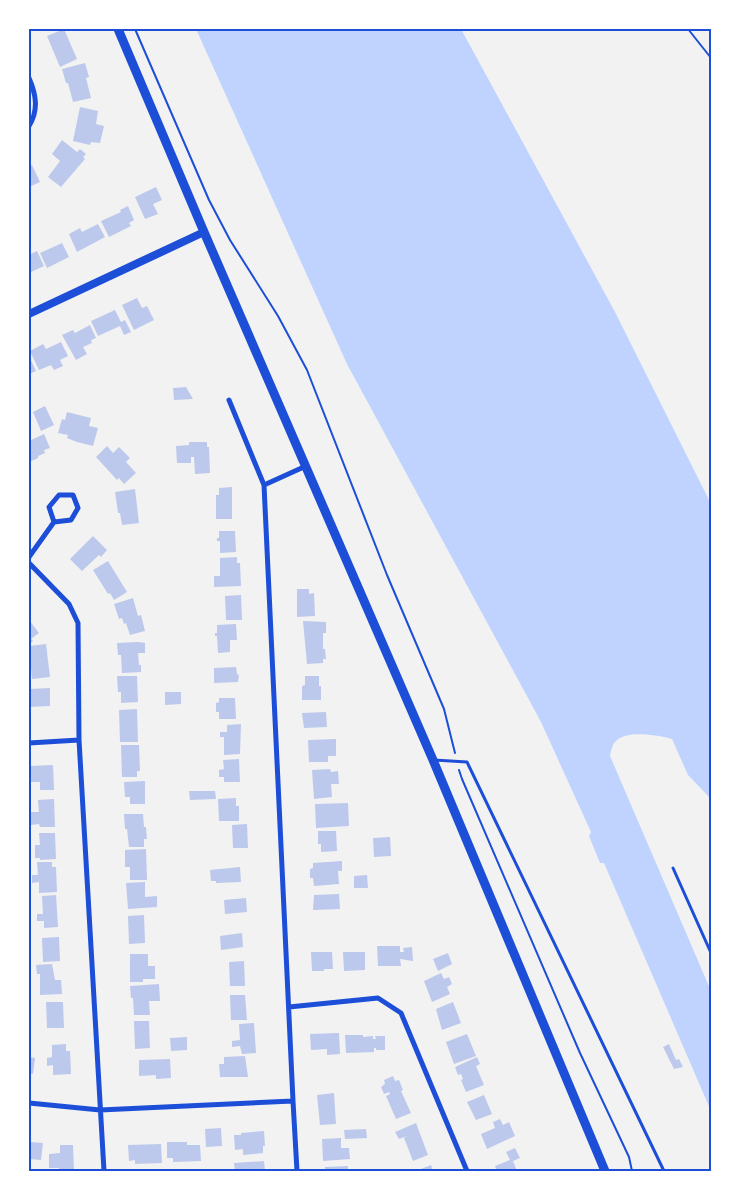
<svg xmlns="http://www.w3.org/2000/svg" width="740" height="1200" viewBox="0 0 740 1200" font-family="'PT Sans',sans-serif">
<style>
.water{fill:#bfd3fe}
.building{fill:#bdc9ec}
.lines{fill:none;stroke-linecap:round;stroke-linejoin:round}
.path{stroke:#1d4ed8;stroke-width:2}
.service{stroke:#1d4ed8;stroke-width:3}
.minor{stroke:#1d4ed8;stroke-width:5}
.tertiary{stroke:#1d4ed8;stroke-width:8}
.secondary{stroke:#1d4ed8;stroke-width:9}
.neatline{fill:none;stroke:#1d4ed8;stroke-width:2}
</style>
<rect width="100%" height="100%" fill="#f2f2f2"/>
<path class="water" d="M196 29H461L615 312 708 498 711 506V799L688 775 672 739C658 735 626 730 616 741 612 745 611 751 610 756L711 991V1111L604 863H600L589 836 591 832 541 722 347 364Z"/>
<path class="building" d="M64 29 77 59 60 67 47 36Z
M85 63 89 77 86 78 91 98 73 102 68 83H66L62 69Z
M80 107 98 111 96 124 104 126 100 143 91 142 90 145 73 141Z
M62 140 77 152 80 149 86 154 83 157 85 159 61 187 48 177 60 161 52 154Z
M32 165 40 182 29 187V167Z
M156 187 162 200 153 204 158 214 145 219 135 197Z
M128 206 134 220 129 223 131 226 109 237 101 221 121 212 120 210Z
M98 224 105 237 77 252 69 234 80 228 82 232Z
M62 243 69 257 47 268 40 253Z
M37 251 44 266 29 273V255Z
M137 298 142 308 147 306 154 320 134 330 122 305Z
M115 310 121 322 125 320 131 332 124 335 120 326 98 336 91 321Z
M90 325 96 338 91 340 92 343 83 347 87 354 76 360 62 335 73 330 75 333Z
M61 342 68 356 60 360 63 366 54 370 51 365 39 370 30 351 43 344 46 349Z
M29 356 36 371 29 374Z
M186 387 193 399 174 400 173 388Z
M45 406 54 425 41 431 33 412Z
M67 412 91 418 89 426 98 428 93 446 77 442 67 438 68 435 58 433 62 419 65 420Z
M44 434 50 448 44 450 45 453 38 456V458L29 462V441Z
M189 442H207V447H209L210 473 195 474 194 457H191V463H177L176 446 189 445Z
M107 446 113 453 119 447 130 458 126 462 136 473 124 484 119 478 117 480 96 457Z
M232 487V519H216V495H219V488Z
M135 489 139 523 122 525 120 513H118L115 492Z
M219 531H235L236 552 220 553V541H217V538H219Z
M93 536 107 550 101 557 99 555 82 571 70 559Z
M237 557V563H240L241 586 214 587V576H220V558Z
M108 561 127 592 114 600 110 593 108 594 93 570Z
M297 589H309V594L314 593 315 616 297 617Z
M241 595 242 620H226L225 596Z
M133 598 138 616 141 615 145 631 130 635 126 623 124 624 122 618 119 619 114 604Z
M29 620 39 633 31 639 33 641 29 645Z
M303 621 326 622V633H323V649H325L326 659H323V663L307 664Z
M236 624 237 640H230V652L218 653 217 636H215V633H217V625Z
M138 642 145 643V653H138L139 665H141V672L122 673 121 655H118L117 643Z
M46 644 50 677 32 679 29 646Z
M236 667 237 674 239 675 238 682 214 683V668Z
M117 676H137L138 702 121 703V692H118Z
M305 676H319V686H321V700H302V686L305 685Z
M50 688V706L29 707V689Z
M165 692H181V704L165 705Z
M219 698H235L236 719H219V712H216V703L219 702Z
M137 709 138 742H120L119 710Z
M326 712 327 727 304 728 302 713Z
M241 724 240 754 224 755V737H220V732H227V725Z
M336 739V756H328V762H309L308 740Z
M121 745H139L140 771H137V777H122Z
M239 759 240 782H224V777H219V770L224 769 223 760Z
M53 765 54 790H40V782H29V766Z
M330 769 331 772 338 771 339 784H331L332 797 314 799 312 770Z
M145 781V804H130V797H125L124 782Z
M189 791H215L216 799 190 800Z
M236 798V806H239V821H219L218 799Z
M54 799 55 827H40L39 824 31 825V812H39L38 800Z
M348 803 349 826 316 828 315 804Z
M124 814H143L144 827H146L147 839H144V847H129L127 829H125Z
M247 824 248 848H233L232 825Z
M318 831H336L337 851 321 852V844H318Z
M39 833H55L56 859 40 860V858H35V845H40Z
M390 837 391 856 374 857 373 838Z
M146 849 147 880H130V867H125V850Z
M342 861V871H338L339 884 314 886 313 878H310V869L313 868V863Z
M37 862H52V867H56L57 892 39 893V882L32 883V875H38Z
M240 867 241 882 216 883V881H211L210 870Z
M367 875 368 888H354V876Z
M145 882V897L157 896V907L128 909 126 883Z
M339 894 340 909 313 910 314 895Z
M56 895 58 927 44 928V921H37V914H43L42 896Z
M246 898 247 912 225 914 224 900Z
M144 915 145 943 129 944 128 916Z
M242 933 243 947 221 950 220 936Z
M59 937 60 961 43 962 42 938Z
M377 946H400V952H404L403 948 412 947 413 961 400 959 401 966H378Z
M311 952H332L333 969H324V971H312Z
M343 952H365V970L344 971Z
M448 953 452 964 438 971 433 959Z
M130 954H148V966H155V979H143V982H130Z
M244 961 245 986H230L229 962Z
M52 964 55 980H61L62 994 40 995V974H37L36 965Z
M441 973 444 979 449 977 452 984 447 987 450 994 432 1002 424 981Z
M159 984 160 1001H149L150 1015H134L133 998H131L130 986Z
M230 995H245L247 1020H231Z
M46 1002H63L64 1028H47Z
M453 1002 461 1023 442 1030 436 1009Z
M134 1021H149L150 1048 135 1049Z
M254 1023 256 1053 242 1054 240 1046 232 1047V1041L240 1040 239 1024Z
M339 1033 340 1054 327 1055V1049L311 1050 310 1034Z
M467 1034 476 1056 454 1064 446 1042Z
M345 1035H363V1037L373 1036V1039H376L375 1036H385V1050H376V1048H374V1052L346 1053Z
M187 1037V1050L171 1051 170 1038Z
M66 1044V1051H70L71 1074 53 1075V1065L47 1066V1058L52 1057V1045Z
M669 1044 676 1060 679 1059 683 1067 674 1069 663 1047Z
M245 1056 248 1077H220L219 1064H224V1057Z
M29 1057 35 1058 33 1074 29 1073Z
M477 1057 480 1064 476 1066 484 1085 466 1092 461 1080 463 1079 461 1074 458 1075 455 1067Z
M170 1059 171 1078 156 1079V1075L139 1076V1060Z
M393 1076 395 1081 399 1080 403 1090 401 1091 411 1113 396 1119 386 1096 390 1094 389 1092 384 1094 381 1087 385 1084 384 1080Z
M334 1093 336 1124 320 1125 317 1095Z
M484 1095 492 1114 476 1120 467 1102Z
M500 1119 503 1125 509 1122 515 1136 487 1149 481 1134 495 1128 493 1122Z
M416 1123 428 1155 413 1161 404 1138 407 1136 399 1139 395 1132Z
M221 1128 222 1146 206 1147 205 1129Z
M366 1129 367 1138 345 1139 344 1130Z
M264 1131 265 1146H263V1153L243 1155V1149L235 1150 234 1135H241V1133Z
M341 1138V1148H349L350 1159 323 1161 322 1139Z
M29 1142 43 1143 41 1160 29 1159Z
M167 1142H187V1145H200L201 1161 173 1162V1158H167Z
M161 1144 162 1163 135 1164V1160L129 1161 128 1145Z
M60 1145H73L74 1171H59V1168H49V1154L60 1153Z
M515 1148 520 1158 513 1161 517 1171H497L495 1166 510 1160 506 1152Z
M264 1161 265 1171H235L234 1163Z
M431 1165 433 1171H416Z
M348 1166V1171H325V1167Z"/>
<g class="lines">
<path class="path" d="M135 29 209 200 230 240 278 316 307 370 387 575 444 709 455 753
M688 29 711 58
M459 770 462 779 580 1053 629 1157 632 1171"/>
<path class="service" d="M434 760 467 762 664 1171
M673 868 711 953"/>
<path class="minor" d="M29 78C36 94 39 110 29 126
M229 400 264 485 293 1101 297 1171
M264 485 306 466
M29 557 54 522 71 520 78 508 73 495H59L49 507 54 522
M29 563 69 604 78 623 79 740 104 1171
M29 743 79 740
M289 1007 378 998 401 1013 467 1171
M29 1103 100 1110 293 1101"/>
<path class="tertiary" d="M29 314 204 232"/>
<path class="secondary" d="M118 29 204 232 433 760 605 1171"/>
</g>
<rect width="740" height="1200" fill="none" stroke="#ffffff" stroke-width="60"/>
<rect x="30" y="30" width="680" height="1140" class="neatline"/>
</svg>
